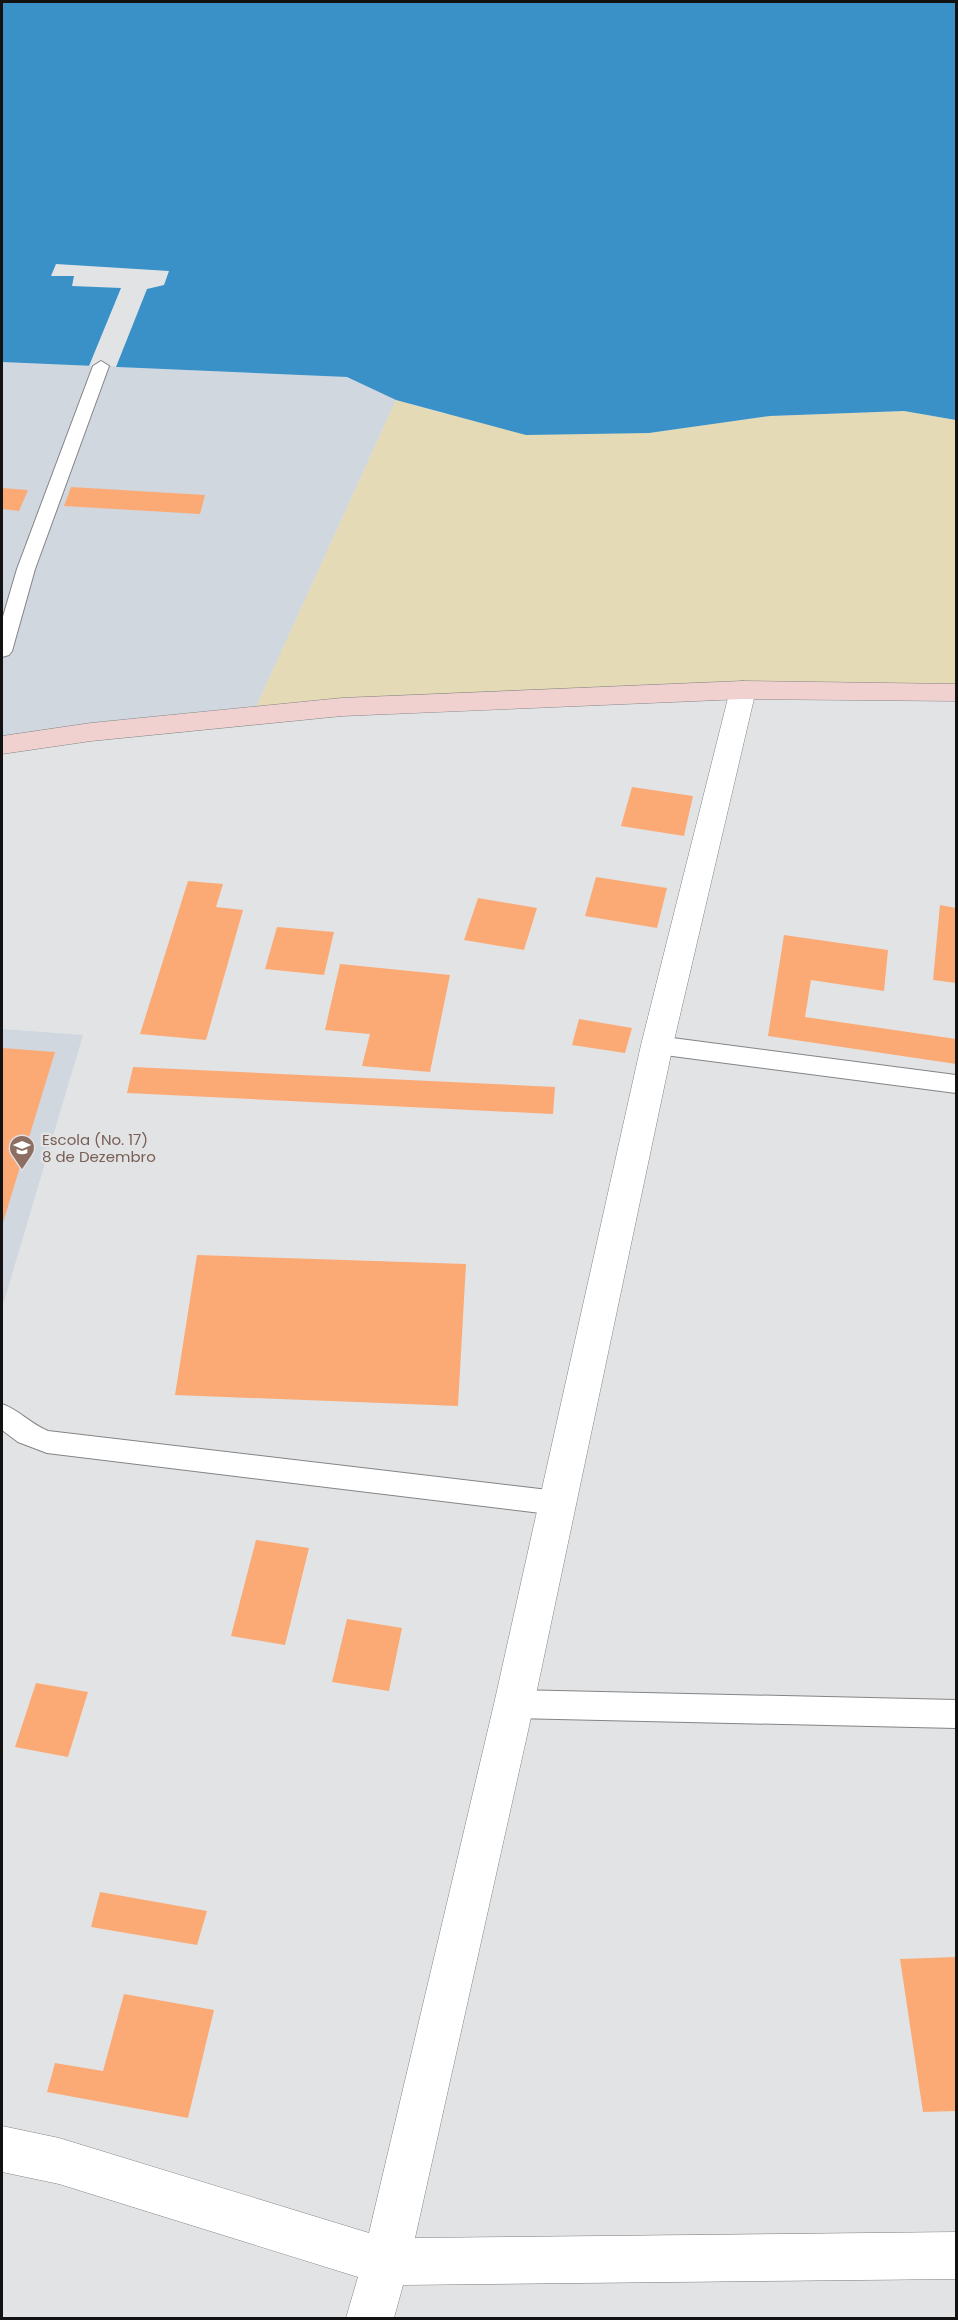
<svg xmlns="http://www.w3.org/2000/svg" width="958" height="2320" viewBox="0 0 958 2320" font-family="Poppins,sans-serif">
<style>
.built{fill:#d0d7df}
.sand{fill:#e4dab5}
.water{fill:#3991c8}
.pier{fill:#e2e3e5}
.building{fill:#fbaa76}
.lines{fill:none;stroke-linecap:round;stroke-linejoin:round}
.lane-casing{stroke:#838486;stroke-width:2}
.street-casing{stroke:#838486;stroke-width:1}
.secondary-casing{stroke:#838486;stroke-width:1}
.lane{fill:#fff;fill-rule:evenodd}
.street{fill:#fff;fill-rule:evenodd}
.secondary{fill:#f0d1d0;fill-rule:evenodd}
.labels{text-anchor:middle;dominant-baseline:central;stroke-width:5;stroke-linejoin:round;paint-order:stroke}
.education-label{font-size:15px;fill:#785e54;stroke:#e2e3e5;text-anchor:start}
</style>
<rect width="100%" height="100%" fill="#e2e3e5"/>
<path class="built" d="M2 362 347 377 396 400 252 716 91 732 2 745Z
M2 1029 83 1035 2 1308Z"/>
<path class="sand" d="M396 400 445 414 649 433 770 416 904 411 956 420V693L908 692 252 716Z"/>
<path class="water" d="M2 2H956V420L904 411 770 416 649 433 526 435 396 400 347 377 2 362Z"/>
<path class="pier" d="M56 264 169 271 164 285 147 289 116 367 89 366 121 288 72 286 74 276H51Z"/>
<path class="building" d="M71 487 205 495 200 514 64 506Z
M2 488 28 490 19 511 2 509Z
M632 787 693 796 684 836 621 826Z
M596 877 667 888 657 928 585 916Z
M188 881 223 884 216 907 243 910 206 1040 140 1034Z
M478 898 537 908 524 950 464 940Z
M940 905 956 908V983L933 980Z
M277 927 334 932 324 975 265 969Z
M784 935 888 950 884 991 811 980 805 1017 956 1039V1064L768 1036Z
M340 964 450 975 430 1072 362 1066 370 1034 325 1030Z
M579 1019 632 1028 625 1053 572 1045Z
M2 1048 55 1052 2 1226Z
M133 1067 555 1087 553 1114 127 1093Z
M197 1255 466 1264 458 1406 175 1395Z
M256 1540 309 1548 285 1645 231 1636Z
M347 1619 402 1628 389 1691 332 1682Z
M36 1683 88 1692 68 1757 15 1747Z
M100 1892 207 1911 197 1945 91 1927Z
M956 1957V2111L923 2112 900 1959Z
M124 1994 214 2010 188 2118 47 2092 55 2063 103 2071Z"/>
<g class="lines">
<defs>
<path id="lane" d="M101 361 109 366 35 569 12 651 9 655 2 657V620L17 569 93 366Z
M657 1036 956 1075V1093L657 1054 649 1051 646 1045 649 1039Z
M2 1404C19 1410 31 1424 48 1431L557 1491 567 1495 571 1503 567 1511 557 1515 47 1453 18 1442 2 1430Z
M514 1690 956 1700V1728L514 1718 504 1714 499 1704 504 1694Z"/>
<path id="street" d="M743 681 753 684 756 690 673 1045 534 1704 415 2238 956 2232V2279L403 2285 394 2318H346L358 2277 59 2184 2 2172V2126L59 2138 369 2233 494 1704 641 1045 730 690 733 684Z"/>
<path id="secondary" d="M743 681 956 684V701L743 699 342 716 91 741 2 754V736L91 723 342 698Z"/>
</defs>
<use href="#lane" class="lane-casing"/>
<use href="#street" class="street-casing"/>
<use href="#secondary" class="secondary-casing"/>
<use href="#lane" class="lane"/>
<use href="#street" class="street"/>
<use href="#secondary" class="secondary"/>
</g>
<defs>
<symbol id="school-pin" viewBox="-11 -11 22 30"><path d="M0 17L-7.5 6A9.5 9.5 0 1 1 7.5 6Z" fill="#8d6e63" stroke="#e2e3e5"/><path d="M0-5L7-2L0 1L-7-2ZM-4 1L0 2.5L4 1V4Q0 6-4 4Z" fill="#fff"/></symbol>
</defs>
<g fill-rule="evenodd">
<use href="#school-pin" x="7" y="1133" width="30" height="40"/>
</g>
<g class="labels">
<g class="education-label">
<text x="42" y="1139">Escola (No. 17)<tspan x="42" dy="17">8 de Dezembro</tspan></text>
</g>
</g>
<rect width="958" height="2320" fill="none" stroke="#121213" stroke-width="6"/>
</svg>
